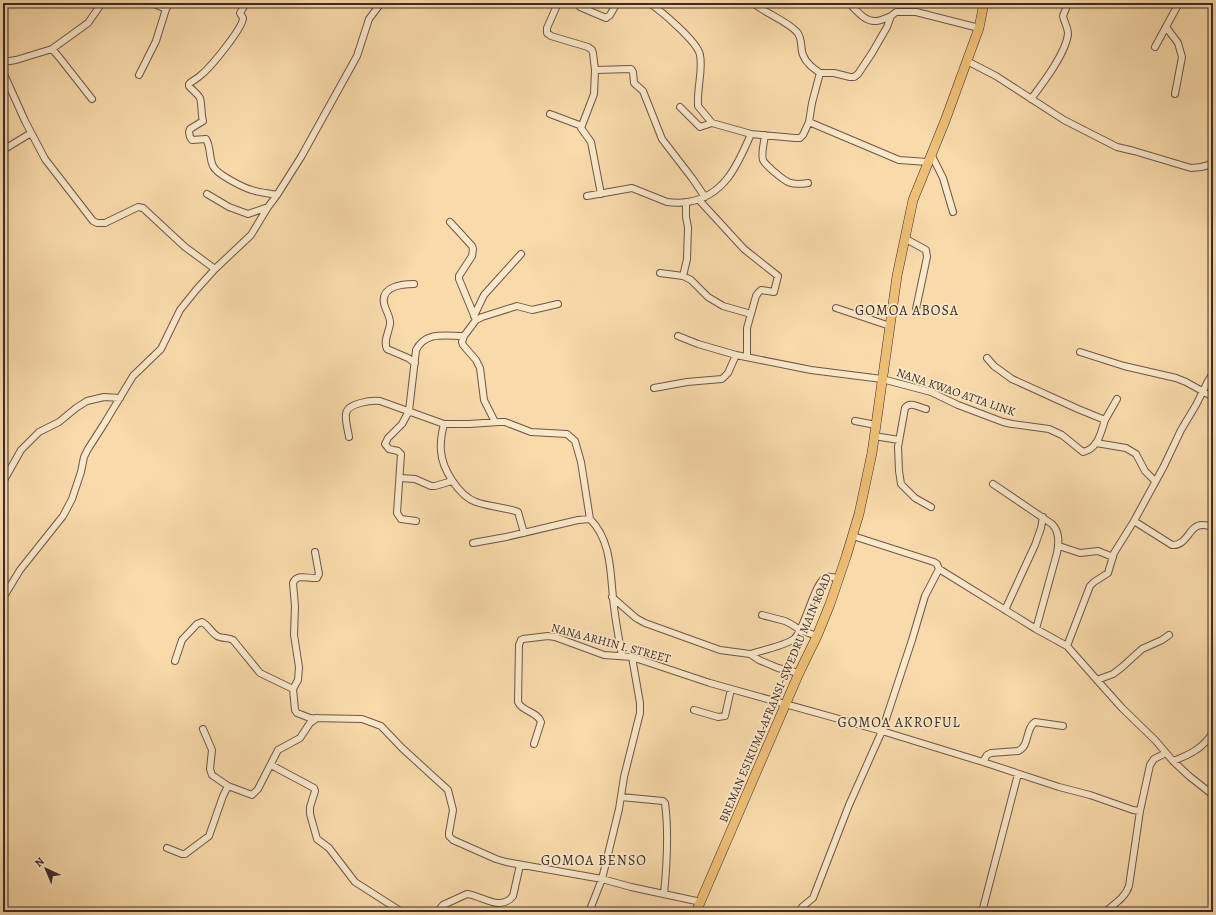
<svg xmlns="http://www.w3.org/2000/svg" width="1216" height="915" viewBox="0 0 1216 915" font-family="Alegreya,serif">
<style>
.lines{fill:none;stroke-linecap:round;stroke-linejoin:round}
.minor-casing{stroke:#6c5645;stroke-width:8}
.primary-casing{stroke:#3d2a23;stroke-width:10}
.minor{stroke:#fbe8c8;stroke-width:6}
.primary{stroke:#ecbe76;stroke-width:9}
.labels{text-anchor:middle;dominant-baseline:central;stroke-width:3.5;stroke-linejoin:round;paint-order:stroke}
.street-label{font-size:12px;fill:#3d2a23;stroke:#fbe8c8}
.quarter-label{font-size:14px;letter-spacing:1px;fill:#3d2a23;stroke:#fbe8c8}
</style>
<rect width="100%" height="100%" fill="#f9dbab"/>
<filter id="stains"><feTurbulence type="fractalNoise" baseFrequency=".005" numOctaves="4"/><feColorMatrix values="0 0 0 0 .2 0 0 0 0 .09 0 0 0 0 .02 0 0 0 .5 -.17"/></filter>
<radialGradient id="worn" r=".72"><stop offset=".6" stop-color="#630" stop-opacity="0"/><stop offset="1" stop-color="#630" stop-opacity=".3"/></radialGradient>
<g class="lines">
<defs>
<path id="minor" d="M152 3 166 9
M246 3 240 13 243 18C243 28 210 68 201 75 197 79 193 80 189 84V86C192 90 198 94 200 98 202 105 201 114 203 121L190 129 189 132 190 137 192 140 206 139C211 147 209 158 213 166 216 174 244 188 252 190 260 193 269 193 277 195
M558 3 547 28V33L551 36 588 47 592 50 593 53 595 70 594 94 581 128 591 142 601 194
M576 3 580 7 606 18 610 15 617 3
M649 3C660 10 698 42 700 55 703 70 697 88 698 104V106L712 123
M849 3C856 10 865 22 876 21 881 21 886 18 891 16
M682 4 684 3
M1166 27 1178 43 1182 57 1175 94
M1155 47 1179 3
M52 49 59 57 92 99
M967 61 996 76 1064 120 1117 147 1134 151 1191 168 1201 167 1213 164
M3 62 16 60 52 49 88 23 102 3
M595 70 631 69 633 72 634 83 643 91 662 139 692 178 705 197
M3 72 25 121 45 159 93 221 97 223H105L138 207 143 208 185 247 215 269
M820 73H834L850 77H854L858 74 872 53 887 27 891 16 896 12H916L979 28
M139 75 156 41 166 9 170 3
M1031 99C1043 83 1066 53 1068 34 1068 27 1064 22 1063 16L1068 3
M680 107 700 127 712 123 751 134 795 138H800L803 135 809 122 812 103 820 73C813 68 806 63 803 55 800 48 803 39 797 32 787 21 765 13 753 3
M550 114 582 126
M809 122 899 160 928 162
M765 135C764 143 761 153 763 160 765 164 769 167 772 170 786 182 789 186 808 183
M3 150 31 133
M931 154 943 178 953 212
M207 194 229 207 248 214 268 207 277 195 301 157 357 56 369 19 381 3
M587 196 632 188 667 202C674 203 681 203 688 202 725 196 738 164 751 134
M699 200 744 249 778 276 774 292 761 290 758 293 756 296 747 328V357
M450 222 462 235 472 246 473 249 472 256 459 276V279L476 320
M906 239 926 250 927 257 916 309
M660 273 683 276 691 280 708 297 723 306 751 314
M683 276 687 259 688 227 686 217V202
M414 284C403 284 381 286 384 303 385 310 391 317 390 324 389 332 383 341 387 349L408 358 415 363
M836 308 890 326
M474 316 484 295 521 254
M678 336 698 344 736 355
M1080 352 1124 366 1176 378 1186 382 1213 397
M654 388 687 382 722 379 728 373 736 355 811 370 882 379 931 392 958 405 1003 422 1012 424 1049 429 1062 435 1083 452C1098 449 1101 432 1105 420L1078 409 1012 379 994 366 987 358
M926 409C918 407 910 401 905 408L898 447 899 471 901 484 915 498 931 507
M1105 420 1117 399
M855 421 876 425
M495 422 484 400 480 368 476 360 463 345 462 342 464 336 476 320 482 317 517 306 532 310 558 304
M444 424C442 432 440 442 441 451 442 469 459 496 476 502 490 507 505 507 518 512L524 533
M874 436 899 440
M349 437C348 430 345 421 346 414 347 403 372 400 380 401L444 424H469L499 422H505L531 432 567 434 575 441 581 462 590 519
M1096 443 1126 448 1136 454 1145 471 1155 481
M400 478 415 479 431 486H435L452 481
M3 482 21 450 39 432 59 422 76 408 87 401 104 397 120 398
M993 484 1052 524C1060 532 1059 543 1057 553L1036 629
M416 521 401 519 397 513 401 454 398 451 389 449 385 444 388 438 402 424 409 411 416 350C426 331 445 336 464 336
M1134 521 1172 545C1188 546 1189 524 1203 525 1206 525 1210 526 1213 527
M853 536 934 562 937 564 939 569 1036 629 1067 646 1097 680 1122 708 1155 740 1173 761 1189 776 1213 795
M473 543 506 537 578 520 590 519C613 542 610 577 614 607 616 623 619 640 622 656
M1059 546 1080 553 1098 551 1113 557
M315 552 319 574 317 578C308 579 297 573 293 583L295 606 294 635 299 667 298 680 293 689 295 710 297 713 310 718 362 719 381 726 402 748 448 790 453 810 449 833V836L453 840 496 859 506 862 602 879 631 887 701 902
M939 569 925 596 912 640 882 731 983 762 1059 787 1090 795 1133 810 1140 811 1150 765 1154 759 1166 753
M612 597 636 618 645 623 720 650 750 654 759 660 778 668 799 673
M3 598 20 570 63 516 72 499 81 472 84 457 88 449 104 424 133 376 161 349 180 310 196 290 215 269 251 235 268 207
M1005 610 1035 545 1041 528 1043 517
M762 615 785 621 791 624 800 630 817 636
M1067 646 1090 586 1094 582 1108 573 1114 553 1134 521 1164 466 1181 430 1196 405 1208 381 1213 373
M750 654C763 650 784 646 794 639 805 630 815 579 827 577 831 576 836 578 839 579
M175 661 182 640 197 624 202 622C208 625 211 632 217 636 222 639 228 637 233 640L260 673 293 689
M1097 680 1113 674 1121 668 1142 649 1162 640 1169 635
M1213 697V704
M694 710 718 717 725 716 731 689
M203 729 212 750 210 769 212 775 228 786 252 795 258 789 278 750 300 738 310 723 317 718
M534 744 541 722C537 711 522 712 518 702L519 645 521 640 523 639 548 636 555 637 604 655 632 657 710 683 882 731 849 805 813 898 802 907 801 912
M1173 761C1189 755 1204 748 1213 732
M983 762 987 755 991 753 1018 751C1030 746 1025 729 1035 722L1063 726
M271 765 314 788 315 791 310 807V814L317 839 329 848 355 882 402 912
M621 797 663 801 665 803C669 833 667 864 664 894
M167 848 182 854H185L209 836 223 796 228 786
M437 912 443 905 467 894C483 896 500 912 513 896L520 865
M589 912 602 879 619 809 624 777 640 713V703L632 657
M982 912 1018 774
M1105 912C1114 904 1125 898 1129 886L1140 811"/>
<path id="primary" d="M696 912 799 673 817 636 830 604 846 557 859 514 872 453 897 276 913 200 945 121 979 28 984 3"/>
</defs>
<use href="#minor" class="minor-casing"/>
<use href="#primary" class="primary-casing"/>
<use href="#minor" class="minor"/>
<use href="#primary" class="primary"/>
</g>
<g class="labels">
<g class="street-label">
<text transform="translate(956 392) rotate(19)">NANA KWAO ATTA LINK</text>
<text transform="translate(611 643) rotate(15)">NANA ARHIN I. STREET</text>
<text transform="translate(775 698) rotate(-67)">BREMAN ESIKUMA-AFRANSI-SWEDRU MAIN ROAD</text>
</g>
<g class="quarter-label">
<text x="907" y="310">GOMOA ABOSA</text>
<text x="899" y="722">GOMOA AKROFUL</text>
<text x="594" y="860">GOMOA BENSO</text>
</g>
</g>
<rect width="1216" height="915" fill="none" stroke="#f9dbab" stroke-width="16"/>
<rect x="4" y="4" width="1208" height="907" fill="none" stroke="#3d2a23" stroke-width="2"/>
<rect x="8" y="8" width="1200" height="899" fill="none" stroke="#3d2a23"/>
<g transform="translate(46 869) rotate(316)" stroke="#fbe8c8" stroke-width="3" paint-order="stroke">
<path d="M0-3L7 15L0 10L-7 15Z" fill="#3d2a23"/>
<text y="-6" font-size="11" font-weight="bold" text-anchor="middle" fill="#3d2a23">N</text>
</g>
<rect width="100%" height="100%" filter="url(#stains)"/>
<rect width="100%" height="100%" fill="url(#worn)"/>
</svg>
